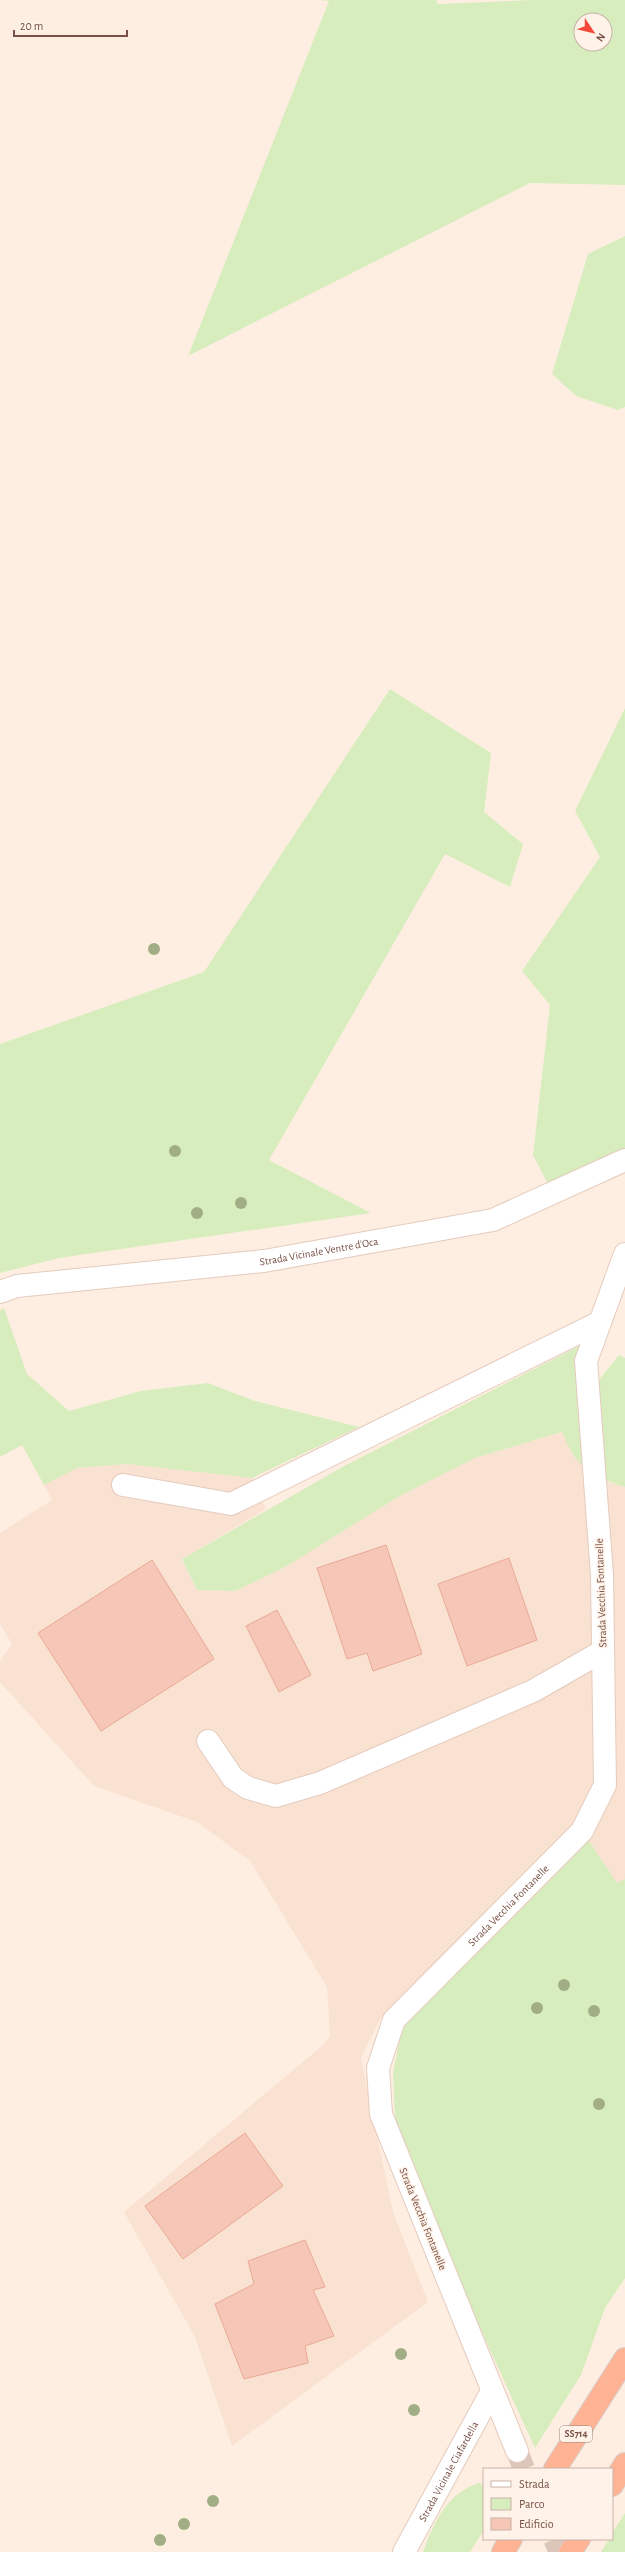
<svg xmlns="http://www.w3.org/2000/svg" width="625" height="2552" viewBox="0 0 625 2552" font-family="'Alegreya Sans',sans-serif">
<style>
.residential{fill:#f9e2d1}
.green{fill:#d8edbe;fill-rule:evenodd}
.building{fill:#f6c6b6;stroke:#eaa995}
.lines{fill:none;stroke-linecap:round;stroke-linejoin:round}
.minor-tunnel{stroke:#dcc6ba;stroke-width:22;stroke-dasharray:22 11;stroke-linecap:butt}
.service-casing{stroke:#e5cbbe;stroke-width:24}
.minor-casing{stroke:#e5cbbe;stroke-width:24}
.trunk-casing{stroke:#d9cecb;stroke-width:24}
.service{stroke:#fff;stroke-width:22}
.minor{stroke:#fff;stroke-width:22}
.trunk{stroke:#feb494;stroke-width:22}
.tree{fill:#a1ae85}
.labels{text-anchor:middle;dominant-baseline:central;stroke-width:3;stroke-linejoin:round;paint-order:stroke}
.shield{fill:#fff3e9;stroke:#a08176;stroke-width:1}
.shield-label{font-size:10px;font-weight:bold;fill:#785045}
.street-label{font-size:11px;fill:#785045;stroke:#fff3e9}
</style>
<rect width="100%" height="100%" fill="#feeee1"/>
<path class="residential" d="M563 1432 570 1450 611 1483 625 1487V1879L617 1884 578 1826 380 2019 361 2058 393 2212 428 2302 232 2446 195 2337 124 2212 322 2046 330 2036 327 1987 250 1861 197 1822 94 1786 0 1682V1661L12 1644 0 1624V1533L52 1500 44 1485 77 1468 126 1464 252 1478 266 1509 182 1559 197 1590 235 1591 285 1567 397 1497 475 1458Z"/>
<path class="green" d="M318 0H436L438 4 531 0H625V185L530 183 188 356 329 1ZM581 20H605V44H581Z
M625 236V407L618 410 576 396 552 374 588 254Z
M390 689 491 753 484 812 523 844 510 887 445 854 269 1160 371 1213 59 1258 0 1273V1044L204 972Z
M625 708V1154L549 1186 533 1155 550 1005 522 971 600 857 575 811Z
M4 1308 27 1374 69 1411 141 1391 208 1383 255 1401 359 1427 252 1478 126 1464 77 1468 44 1485 22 1445 0 1457V1310Z
M587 1342 585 1397 619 1355 625 1358V1487C605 1481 579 1469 570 1449 567 1444 565 1438 562 1432L475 1458 398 1497 285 1567 235 1591 197 1590 182 1559 344 1466Z
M585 1835 617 1883 625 1879V2278L605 2308 581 2375 535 2448 396 2145 393 2073 402 2028 433 1985Z
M480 2483 484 2487V2530L470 2552H423C433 2524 448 2491 480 2483Z
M625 2513V2552H601L609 2539H612V2533Z"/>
<path class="building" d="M386 1545 422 1654 373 1671 367 1653 347 1659 317 1568Z
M509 1558 537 1640 467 1666 438 1584Z
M152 1560 214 1659 101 1731 38 1633Z
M277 1610 311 1675 279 1692 246 1626Z
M245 2133 283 2186 183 2259 145 2206Z
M305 2240 325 2287 313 2290 334 2336 305 2346 308 2363 244 2379 215 2304 254 2284 248 2261Z"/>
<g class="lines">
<path class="minor-tunnel" d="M517 2451 524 2469
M554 2539 560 2552"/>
<defs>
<path id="service" d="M123 1485 231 1504 600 1322
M208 1741 233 1778 248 1788 276 1796 320 1783 533 1691 603 1651"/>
<g id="minor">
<path id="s1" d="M0 1292 17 1286 264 1261 493 1220 625 1160"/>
<path id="s2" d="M517 2451 381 2114 378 2068 394 2020 582 1831 605 1785 602 1575 586 1361 625 1254"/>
<path id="s3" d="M404 2552 492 2391"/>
</g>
<path id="trunk" d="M555 2469 625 2359
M612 2485 625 2464
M503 2552 511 2539
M570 2552 579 2539"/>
</defs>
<use href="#service" class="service-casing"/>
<use href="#minor" class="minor-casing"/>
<use href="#trunk" class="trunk-casing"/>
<use href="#service" class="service"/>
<use href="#minor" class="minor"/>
<use href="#trunk" class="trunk"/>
</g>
<g class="tree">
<circle cx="154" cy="949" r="6"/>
<circle cx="175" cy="1151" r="6"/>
<circle cx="241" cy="1203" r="6"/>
<circle cx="197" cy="1213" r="6"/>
<circle cx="564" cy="1985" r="6"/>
<circle cx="537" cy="2008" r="6"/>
<circle cx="594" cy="2011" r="6"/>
<circle cx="599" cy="2104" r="6"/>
<circle cx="401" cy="2354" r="6"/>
<circle cx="414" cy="2410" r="6"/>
<circle cx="213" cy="2501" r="6"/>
<circle cx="184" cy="2524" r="6"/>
<circle cx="160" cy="2540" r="6"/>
</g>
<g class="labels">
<rect class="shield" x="560" y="2426" width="32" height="16" rx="3"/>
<g class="shield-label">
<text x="576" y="2434">SS714</text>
</g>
<g class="street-label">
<text stroke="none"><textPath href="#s1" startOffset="322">Strada Vicinale Ventre d'Oca</textPath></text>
<text transform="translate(601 1593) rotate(-92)">Strada Vecchia Fontanelle</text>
<text stroke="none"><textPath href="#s2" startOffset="622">Strada Vecchia Fontanelle</textPath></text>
<text transform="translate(423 2219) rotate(68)">Strada Vecchia Fontanelle</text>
<text stroke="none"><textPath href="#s3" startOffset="92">Strada Vicinale Ciafardella</textPath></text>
</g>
</g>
<rect x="483" y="2468" width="130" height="72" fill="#fff3e9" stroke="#c9b2a7"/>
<rect x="491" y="2481" width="20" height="6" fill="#ffffff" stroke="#c9b2a7"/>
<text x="519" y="2488" font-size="12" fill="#785045">Strada</text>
<rect x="491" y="2498" width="20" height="12" fill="#d8edbe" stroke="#c9b2a7"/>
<text x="519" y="2508" font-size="12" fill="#785045">Parco</text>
<rect x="491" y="2518" width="20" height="12" fill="#f6c6b6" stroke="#c9b2a7"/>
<text x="519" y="2528" font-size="12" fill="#785045">Edificio</text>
<g transform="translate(593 32) rotate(125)"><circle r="19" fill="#fff3e9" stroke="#c9b2a7"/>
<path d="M0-3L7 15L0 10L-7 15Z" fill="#f4493a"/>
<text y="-6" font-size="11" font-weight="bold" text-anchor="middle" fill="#785045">N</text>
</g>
<path d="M14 30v6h113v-6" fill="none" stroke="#785045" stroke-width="2"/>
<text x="20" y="30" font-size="12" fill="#785045" stroke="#fff3e9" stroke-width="3" paint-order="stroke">20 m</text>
</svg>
